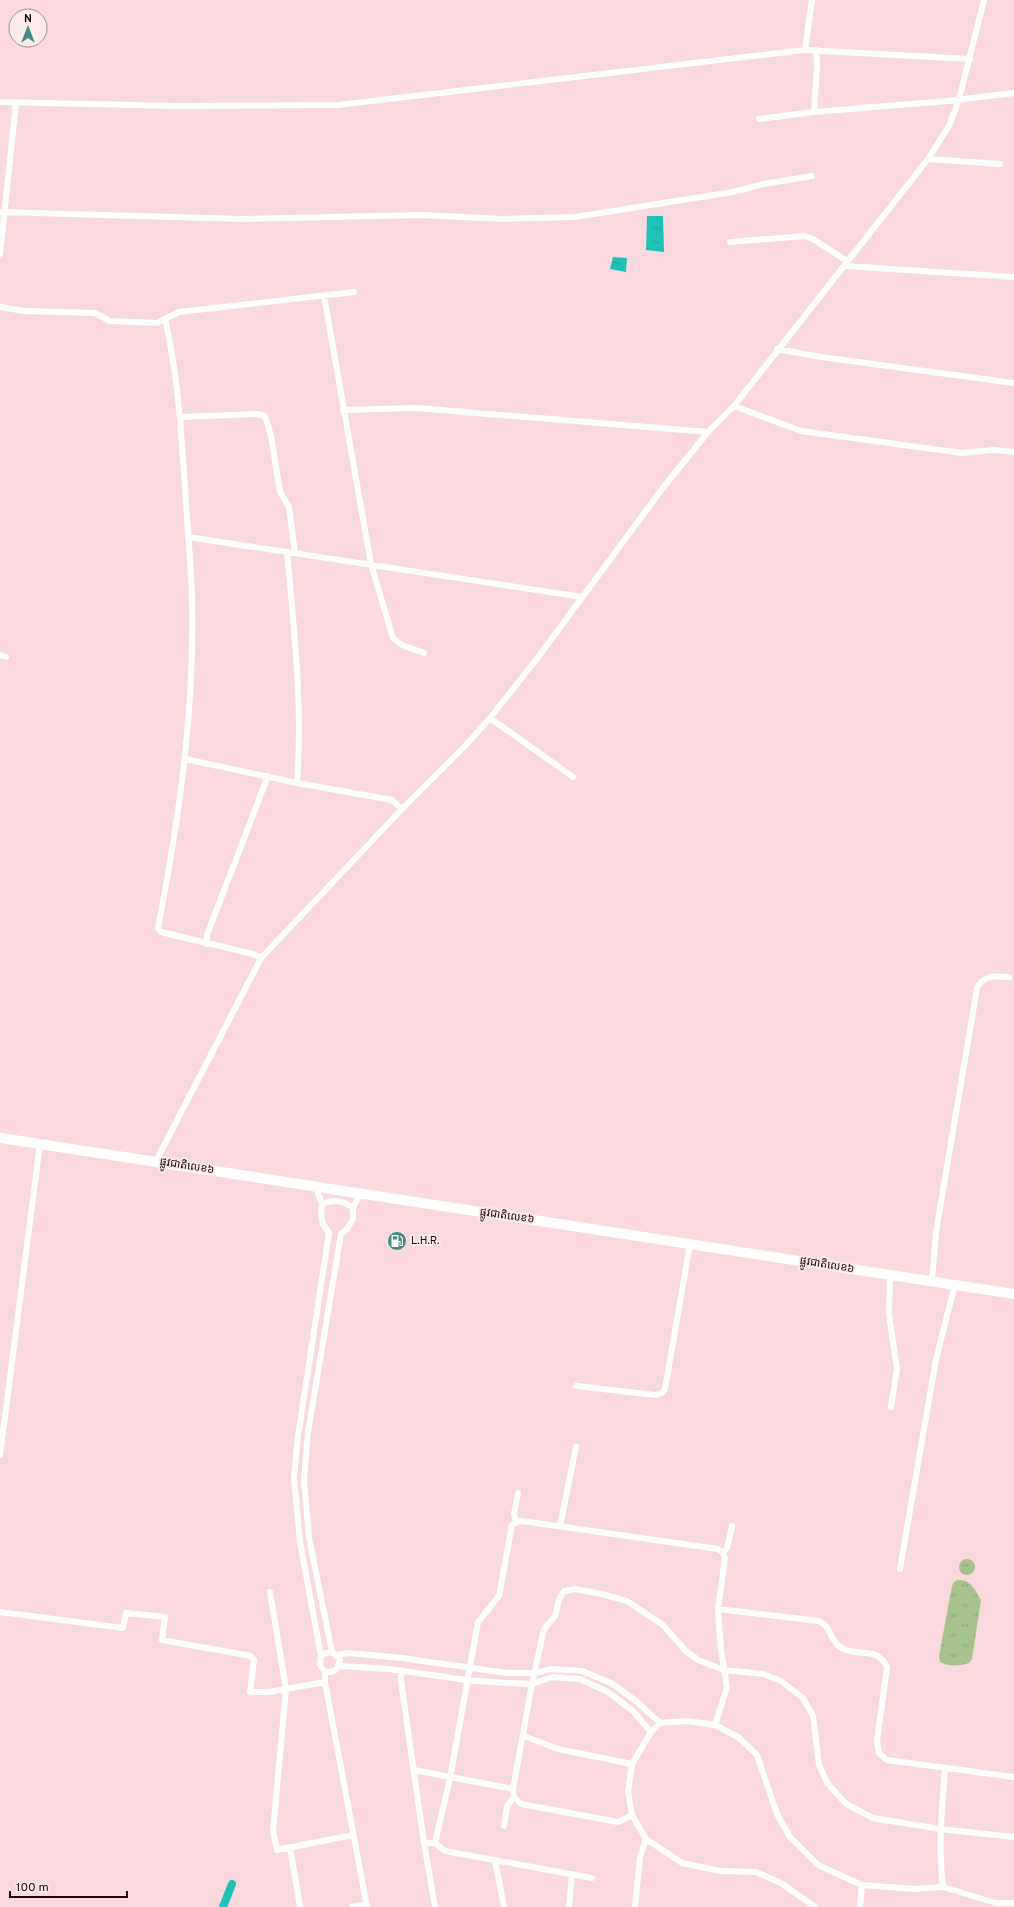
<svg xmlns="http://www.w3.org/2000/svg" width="1014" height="1907" viewBox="0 0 1014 1907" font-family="Overpass,'Noto Sans Khmer',sans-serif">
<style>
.grass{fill:url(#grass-tufts)}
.water{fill:url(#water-ripples)}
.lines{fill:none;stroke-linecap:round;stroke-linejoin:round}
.canal{stroke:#20c1b8;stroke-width:8}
.minor{stroke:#fff;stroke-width:6}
.trunk{stroke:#fff;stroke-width:10}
.labels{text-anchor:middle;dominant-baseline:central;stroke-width:4;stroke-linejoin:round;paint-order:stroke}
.street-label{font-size:11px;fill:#1d050a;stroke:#fbebed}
.poi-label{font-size:11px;fill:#1d050a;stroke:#fbebed;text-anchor:start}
</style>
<defs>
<pattern id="grass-tufts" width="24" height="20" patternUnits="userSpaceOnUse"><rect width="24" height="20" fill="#a7c28b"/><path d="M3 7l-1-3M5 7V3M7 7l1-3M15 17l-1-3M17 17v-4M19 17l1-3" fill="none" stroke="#8fa577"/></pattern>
<pattern id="water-ripples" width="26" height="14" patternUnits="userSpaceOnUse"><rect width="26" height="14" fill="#20c1b8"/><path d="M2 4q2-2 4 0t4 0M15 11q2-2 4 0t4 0" fill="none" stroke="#1da49d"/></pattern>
</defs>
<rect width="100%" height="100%" fill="#f9d9dd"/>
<path class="grass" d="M959 1567a8 8 0 1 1 16 0a8 8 0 1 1-16 0Z
M958 1580C972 1580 974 1589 981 1600L972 1659 969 1663C960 1666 948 1667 940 1662L939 1656 952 1586 954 1582Z"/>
<path class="water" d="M647 216H663L664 252 646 250Z
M613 257 627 258 626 272 610 269Z"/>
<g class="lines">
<path class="canal" d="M223 1907 232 1884"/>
<path class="minor" d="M805 50 812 0
M0 102 177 106 338 105 805 50 970 59
M814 112 817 67 816 50
M759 119 814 112 947 101 1014 93
M928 159 1000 164
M0 212 242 219 421 215 503 219 575 217 733 192 764 184 812 176
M730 242 805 236 813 239 847 261
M0 254 16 103
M845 266 1014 277
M324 296 371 564 393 638 402 645 424 653
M0 307 24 311 95 313 110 321 157 323 179 312 354 292
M165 319C178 375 181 430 185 487 187 524 191 561 192 598 195 709 179 819 158 928L161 932 253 954 261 958
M777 349 821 357 1014 383
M734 406 801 431 962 453 993 450 1014 452
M343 410 416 408 708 432
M180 417 257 414 265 416 271 436 280 492 289 507 295 553
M188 537 582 597
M287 552C294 629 303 706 297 783
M0 655 6 657
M490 718 573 777
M185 759 297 783 392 800 402 809
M207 944V935L268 776
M156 1161 261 958 402 809 464 747 490 718 536 660 662 489 708 432 734 406 928 159 949 126 959 99 984 0
M315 1186 322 1204 321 1215 323 1224 329 1233 298 1436 294 1477 300 1542 321 1656 320 1665C324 1673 330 1674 337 1669L340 1660C335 1652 328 1650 321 1656
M322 1204C335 1199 342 1200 353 1208
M890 1275 889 1314 897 1369 891 1407
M932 1281 936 1232 977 988C984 974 996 976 1009 977
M576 1386 656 1395 662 1393 665 1389 690 1244
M0 1455 40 1144
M516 1522 514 1514 518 1493
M560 1526 576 1447
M723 1553 727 1548 732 1526
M900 1569 936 1359 955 1285
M270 1592 286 1689 273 1831 277 1850 353 1835
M718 1609 819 1621C833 1628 829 1640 840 1647 856 1658 877 1645 887 1667L877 1741 879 1753 887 1760 1014 1777
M0 1612 123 1628 126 1613 165 1617 162 1640 251 1656 254 1660 250 1692H269L325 1682
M332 1652 309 1538 304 1479 308 1432 341 1234 347 1229 353 1219V1208L360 1194
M337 1655 349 1653 402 1658 507 1673H535L551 1669 582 1671 611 1683 636 1701 660 1723 687 1721 715 1725 738 1737 757 1755 777 1814 790 1837 818 1865 862 1885 914 1889 943 1887 996 1903H1014
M340 1666 389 1669 466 1680 505 1683 532 1684 552 1677 580 1679 608 1692 633 1711 651 1732
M401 1670V1681L424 1843 435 1907
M325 1672V1682L367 1907
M660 1723 651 1732 632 1764 628 1791 632 1815 646 1839 682 1863 720 1871 756 1872 781 1883 815 1907
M524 1736 558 1749 632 1764
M414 1770 513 1789
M632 1815 618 1822 521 1804 514 1797 513 1789 532 1684 544 1629 555 1616 559 1600 564 1591 575 1589 602 1594 627 1601 663 1625 685 1650 698 1660 724 1670 763 1674 781 1681 803 1698 813 1716 819 1765 828 1784 846 1804 873 1818 940 1829 1014 1837
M504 1826 507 1806 514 1797
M424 1843H435L445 1851 592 1878
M435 1843 450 1778 478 1622 499 1596 512 1525 516 1522 522 1521 718 1549 723 1553 725 1558 718 1609 721 1650 727 1687 715 1725
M290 1847 300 1907
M495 1860 504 1907
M943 1887C938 1847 942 1808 945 1768
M352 1907 366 1904
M569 1907 572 1874
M635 1907 640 1857 646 1839
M860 1907 862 1885"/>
<path class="trunk" d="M0 1138 1014 1294"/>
</g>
<defs>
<symbol id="fuel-disc" viewBox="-11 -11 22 22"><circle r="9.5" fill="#438a85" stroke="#fbebed"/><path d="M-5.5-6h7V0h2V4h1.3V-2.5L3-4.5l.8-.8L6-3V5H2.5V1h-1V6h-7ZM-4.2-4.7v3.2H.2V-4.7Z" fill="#fff"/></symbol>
</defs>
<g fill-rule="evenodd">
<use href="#fuel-disc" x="386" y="1230" width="22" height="22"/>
</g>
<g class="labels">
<g class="street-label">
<text transform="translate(187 1166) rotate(9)">ផ្លូវជាតិលេខ៦</text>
<text transform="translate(507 1216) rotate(8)">ផ្លូវជាតិលេខ៦</text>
<text transform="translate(827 1265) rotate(9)">ផ្លូវជាតិលេខ៦</text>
</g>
<g class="poi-label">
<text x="411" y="1241">L.H.R.</text>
</g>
</g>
<g transform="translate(28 28)"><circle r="19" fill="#fbebed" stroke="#a28f92"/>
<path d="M0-3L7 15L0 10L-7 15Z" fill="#438a85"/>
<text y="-6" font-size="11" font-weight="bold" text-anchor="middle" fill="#1d050a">N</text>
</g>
<path d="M10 1891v6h117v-6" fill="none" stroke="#1d050a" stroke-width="2"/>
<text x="16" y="1891" font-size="12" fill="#1d050a" stroke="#fbebed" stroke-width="3" paint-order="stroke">100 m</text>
</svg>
